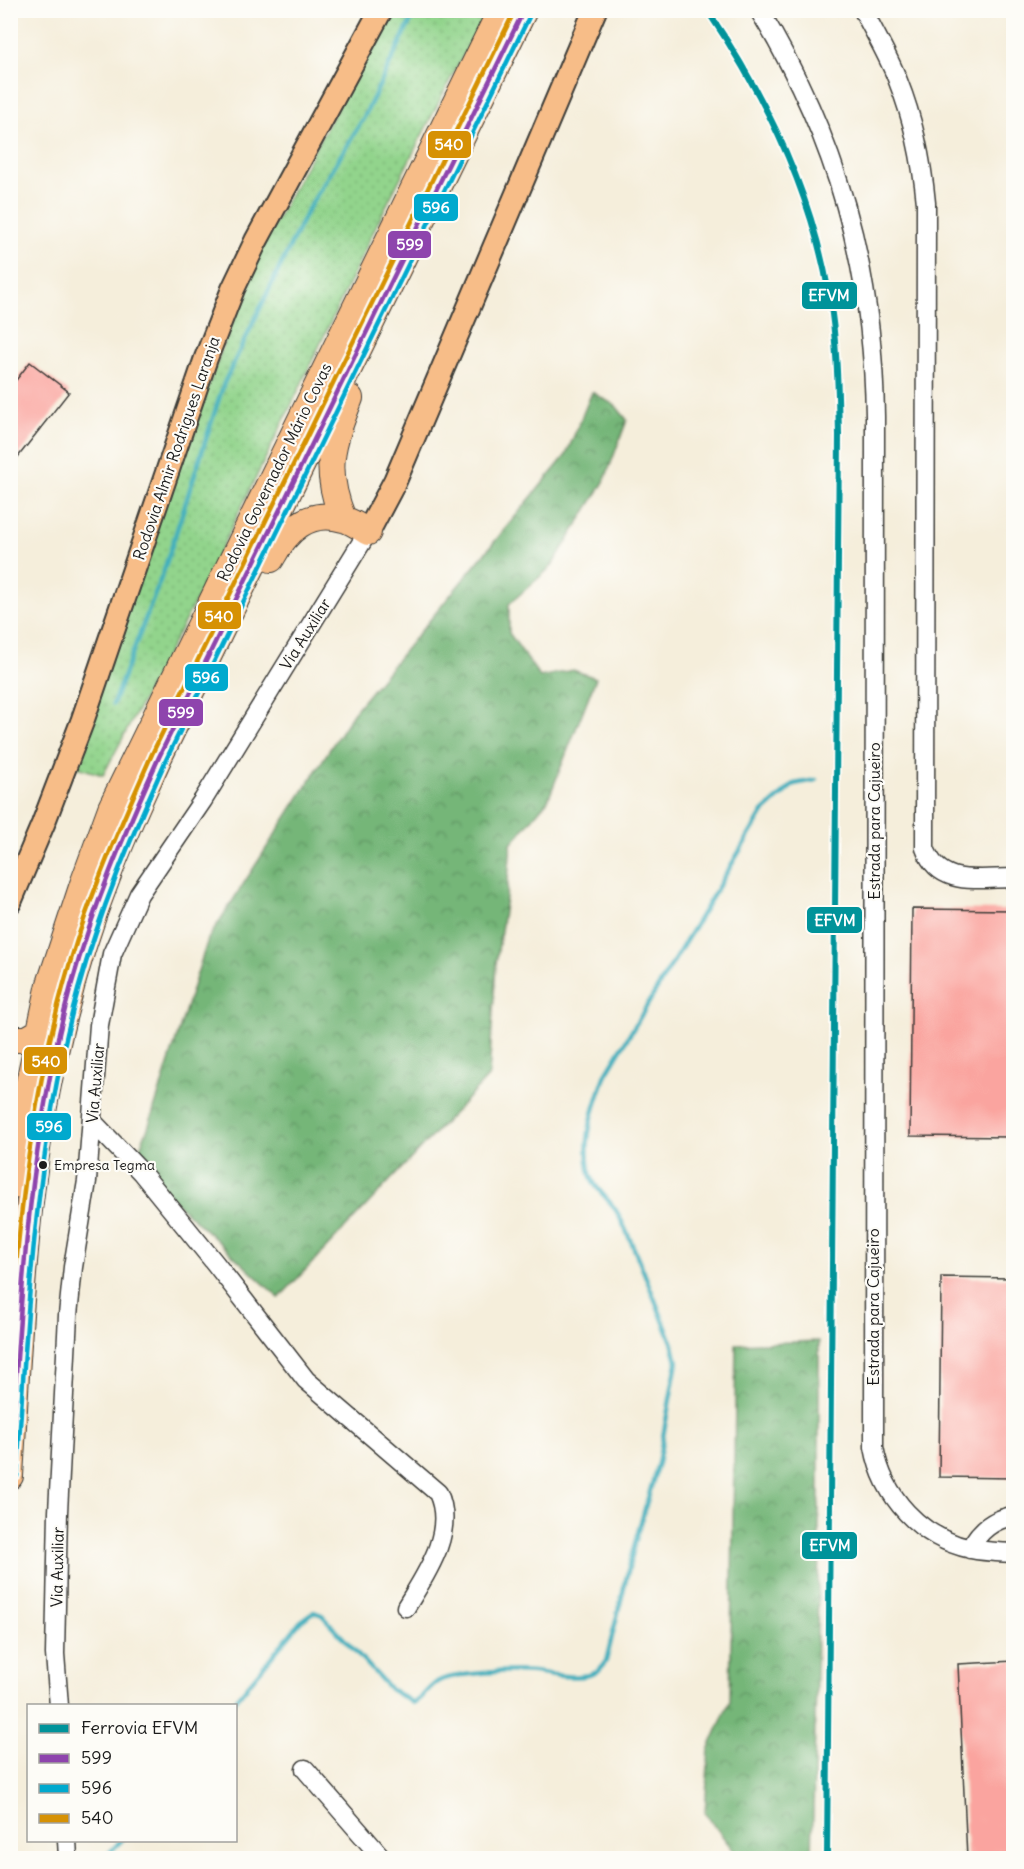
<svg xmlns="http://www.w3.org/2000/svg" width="1024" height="1869" viewBox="0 0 1024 1869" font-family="Delius,sans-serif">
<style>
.grass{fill:url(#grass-dots);stroke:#577854;stroke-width:1.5}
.forest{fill:url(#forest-crowns);stroke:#48694a;stroke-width:1.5}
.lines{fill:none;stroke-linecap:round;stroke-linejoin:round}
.stream{stroke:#40afbd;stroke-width:4.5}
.building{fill:#faa49f}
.minor-casing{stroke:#3d3c39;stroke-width:21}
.major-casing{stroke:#3d3c39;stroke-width:26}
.highway-casing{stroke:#3d3c39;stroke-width:28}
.minor{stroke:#fff;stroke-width:18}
.major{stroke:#f7bd88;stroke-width:22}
.highway{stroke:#f7bd88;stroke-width:26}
.bus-1-casing{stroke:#fdfcf7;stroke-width:9}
.bus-2-casing{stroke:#fdfcf7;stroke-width:9}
.bus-3-casing{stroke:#fdfcf7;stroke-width:9}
.bus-1{stroke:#8e44ad;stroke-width:4.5}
.bus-2{stroke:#00a9ce;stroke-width:4.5}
.bus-3{stroke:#d69104;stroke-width:4.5}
.rail-1-casing{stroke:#fdfcf7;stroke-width:10}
.rail-1{stroke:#00939a;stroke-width:6}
.bus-dot{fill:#1c1c1c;stroke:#fdfcf7;stroke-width:2}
.labels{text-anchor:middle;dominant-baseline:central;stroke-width:4.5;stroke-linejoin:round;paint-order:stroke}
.bus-label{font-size:14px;fill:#1c1c1c;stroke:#fdfcf7;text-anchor:start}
.street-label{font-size:16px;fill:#1c1c1c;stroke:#fdfcf7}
.line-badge{stroke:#fdfcf7;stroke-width:2}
.badge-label{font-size:16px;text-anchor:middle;font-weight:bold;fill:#fff}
</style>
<defs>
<pattern id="grass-dots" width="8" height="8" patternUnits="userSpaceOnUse" patternTransform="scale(1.5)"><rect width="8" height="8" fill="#92d48c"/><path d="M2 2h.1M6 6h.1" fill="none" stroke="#7db578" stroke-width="1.8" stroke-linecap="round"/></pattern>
<pattern id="forest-crowns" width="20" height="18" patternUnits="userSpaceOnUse" patternTransform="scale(1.5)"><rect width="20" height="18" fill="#75b678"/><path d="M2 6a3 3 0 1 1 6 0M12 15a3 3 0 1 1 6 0" fill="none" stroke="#5f9362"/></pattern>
</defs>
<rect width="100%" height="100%" fill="#fdfcf7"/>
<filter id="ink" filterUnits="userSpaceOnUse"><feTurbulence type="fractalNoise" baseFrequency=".0167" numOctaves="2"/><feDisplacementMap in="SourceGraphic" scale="12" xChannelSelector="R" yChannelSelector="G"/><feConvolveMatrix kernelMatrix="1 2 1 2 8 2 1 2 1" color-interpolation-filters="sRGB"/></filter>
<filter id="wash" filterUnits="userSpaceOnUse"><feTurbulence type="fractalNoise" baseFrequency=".008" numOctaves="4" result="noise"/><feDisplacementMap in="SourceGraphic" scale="24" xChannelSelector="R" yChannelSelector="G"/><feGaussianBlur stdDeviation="1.35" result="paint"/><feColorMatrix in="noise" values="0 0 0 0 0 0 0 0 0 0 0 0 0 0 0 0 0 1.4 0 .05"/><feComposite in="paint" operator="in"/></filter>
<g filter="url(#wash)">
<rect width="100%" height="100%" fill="#f5eedb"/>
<path class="grass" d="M390 11H487L449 82 377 224 288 412 196 600 103 775 74 766 86 704 260 250Z"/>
<path class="forest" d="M592 392 616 406 627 420 604 482 551 567 509 604V633L540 677 573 670 596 678 548 800 511 844 507 891 496 964 489 1076 279 1298 139 1168V1150L148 1128 208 939 353 713 566 455Z
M819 1341V1548L812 1858H739L705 1813 709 1748 730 1701 736 1344Z"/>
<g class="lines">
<path class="stream" d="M113 704 164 570 224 383 307 211 363 119 416 10
M231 1706 301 1621 314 1612 322 1615 390 1689 413 1703C424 1698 430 1684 441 1680 458 1673 515 1670 533 1672 552 1674 570 1679 589 1675 598 1673 601 1668 606 1661L635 1543 658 1463 677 1362 672 1342C654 1300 639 1255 618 1214 609 1197 592 1189 589 1169 583 1136 595 1105 606 1074L763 812 794 784 816 780
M104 1858 122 1840"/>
</g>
<g id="blocks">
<path class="building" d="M30 362 69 392 10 467V388Z
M912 909 1014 910V1137L910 1136Z
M941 1277 1014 1278V1478L939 1477Z
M1014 1661V1858H967L958 1664Z"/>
</g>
</g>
<g filter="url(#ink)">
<use href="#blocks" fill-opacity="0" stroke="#3d3c39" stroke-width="1.5"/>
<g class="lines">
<defs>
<path id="minor" d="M759 10C837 139 873 266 875 416L874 1447C883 1497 920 1538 971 1549 985 1552 999 1552 1014 1553
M863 10C875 34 889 57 898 81 914 121 922 161 926 203L925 848C939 888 979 878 1014 878
M92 1121 141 1172 215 1263 306 1380 438 1493C456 1532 426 1574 406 1607
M970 1549C979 1530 993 1519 1014 1516
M59 1706 55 1654 58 1512 68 1315 73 1267 87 1181 99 1025 112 954 139 894 203 800 368 532
M305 1769 382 1858
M67 1840 68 1858"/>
<path id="major" d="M368 532 395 481 595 10
M10 902 43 824 82 722 206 358 233 289 256 241 381 10"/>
<path id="highway" d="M343 519C323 469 331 446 350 398
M271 559C286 531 308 509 343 519 351 521 360 527 368 532
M10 1039H27L41 1031
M10 1187 17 1139 50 984 83 884 111 808 501 10
M10 1476C19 1334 23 1191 55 1052 68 993 85 934 107 878 122 837 141 797 159 757L524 10"/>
</defs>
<use href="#minor" class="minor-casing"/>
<use href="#major" class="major-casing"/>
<use href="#highway" class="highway-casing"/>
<use href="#minor" class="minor"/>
<use href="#major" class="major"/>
<use href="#highway" class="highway"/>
<defs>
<path id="bus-1" d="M10 1468C20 1306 28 1143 71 986 93 907 125 832 159 757L524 10"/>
<path id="bus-2" d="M17 1476C27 1313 35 1149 78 990 100 910 132 835 166 760L531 13"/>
<path id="bus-3" d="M10 1343C19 1207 35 1070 77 940 98 876 125 815 152 754L515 10"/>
</defs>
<use href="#bus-1" class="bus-1-casing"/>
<use href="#bus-2" class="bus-2-casing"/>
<use href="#bus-3" class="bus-3-casing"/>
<use href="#bus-1" class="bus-1"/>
<use href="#bus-2" class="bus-2"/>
<use href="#bus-3" class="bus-3"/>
<defs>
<path id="rail-1" d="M707 10C766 97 811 190 829 294 837 340 838 388 839 435L827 1858"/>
</defs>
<use href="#rail-1" class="rail-1-casing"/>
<use href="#rail-1" class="rail-1"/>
</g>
</g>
<circle class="bus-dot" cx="43" cy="1165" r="5"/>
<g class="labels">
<g class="bus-label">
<text x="54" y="1165">Empresa Tegma</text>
</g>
<g class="street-label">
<text transform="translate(176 448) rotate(-71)">Rodovia Almir Rodrigues Laranja</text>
<text transform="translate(274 472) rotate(-64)">Rodovia Governador Mário Covas</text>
<text transform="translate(305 634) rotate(-58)">Via Auxiliar</text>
<text transform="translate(874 821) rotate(-90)">Estrada para Cajueiro</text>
<text transform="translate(95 1083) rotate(-85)">Via Auxiliar</text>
<text transform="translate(873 1307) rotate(-90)">Estrada para Cajueiro</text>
<text transform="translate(57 1567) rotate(-89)">Via Auxiliar</text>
</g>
</g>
<g class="line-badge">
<rect x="427" y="130" width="45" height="29" rx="6" fill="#d69104"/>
<rect x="413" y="193" width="46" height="29" rx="6" fill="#00a9ce"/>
<rect x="387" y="230" width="45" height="29" rx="6" fill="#8e44ad"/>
<rect x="801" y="281" width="57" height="29" rx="6" fill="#00939a"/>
<rect x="197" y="601" width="45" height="29" rx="6" fill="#d69104"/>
<rect x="184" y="663" width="45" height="29" rx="6" fill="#00a9ce"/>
<rect x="158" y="698" width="46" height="29" rx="6" fill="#8e44ad"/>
<rect x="806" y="906" width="57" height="28" rx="6" fill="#00939a"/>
<rect x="23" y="1046" width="45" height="29" rx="6" fill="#d69104"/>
<rect x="26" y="1112" width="46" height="29" rx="6" fill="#00a9ce"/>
<rect x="801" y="1531" width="57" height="29" rx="6" fill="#00939a"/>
</g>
<g class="badge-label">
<text x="449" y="150">540</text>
<text x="436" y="213">596</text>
<text x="410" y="250">599</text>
<text x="829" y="301">EFVM</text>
<text x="219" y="622">540</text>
<text x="206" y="683">596</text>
<text x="181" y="718">599</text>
<text x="835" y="926">EFVM</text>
<text x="46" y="1067">540</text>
<text x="49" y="1132">596</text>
<text x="830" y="1551">EFVM</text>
</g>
<rect width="1024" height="1869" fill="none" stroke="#fdfcf7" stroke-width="36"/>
<rect x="27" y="1704" width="210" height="138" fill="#fdfcf7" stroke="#a3a29f" stroke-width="1.5"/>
<rect x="39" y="1724" width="30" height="9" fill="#00939a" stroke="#a3a29f" stroke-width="1.5"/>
<text x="81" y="1734" font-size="18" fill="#1c1c1c">Ferrovia EFVM</text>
<rect x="39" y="1754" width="30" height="9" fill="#8e44ad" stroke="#a3a29f" stroke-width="1.5"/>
<text x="81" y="1764" font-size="18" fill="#1c1c1c">599</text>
<rect x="39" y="1784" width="30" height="9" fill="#00a9ce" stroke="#a3a29f" stroke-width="1.5"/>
<text x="81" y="1794" font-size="18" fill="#1c1c1c">596</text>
<rect x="39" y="1814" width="30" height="9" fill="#d69104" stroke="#a3a29f" stroke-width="1.5"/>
<text x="81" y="1824" font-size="18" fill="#1c1c1c">540</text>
</svg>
